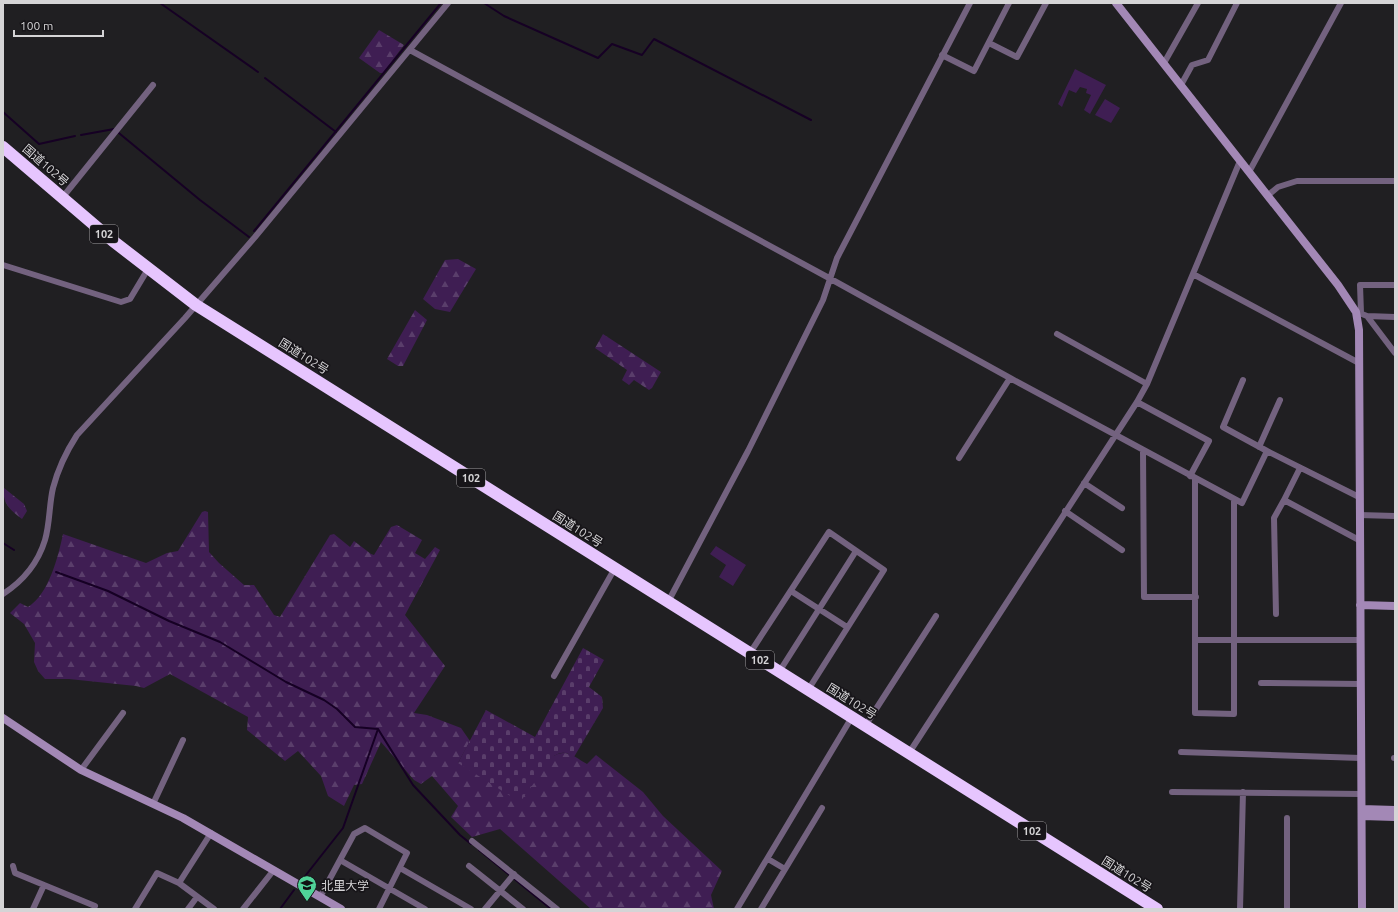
<svg xmlns="http://www.w3.org/2000/svg" width="1398" height="912" viewBox="0 0 1398 912" font-family="Ubuntu,'Noto Sans JP',sans-serif">
<style>
.forest{fill:url(#forest-firs)}
.cemetery{fill:url(#cemetery-stones)}
.garden{fill:#3f1e53}
.lines{fill:none;stroke-linecap:round;stroke-linejoin:round}
.stream{stroke:#160024;stroke-width:2}
.street{stroke:#73627f;stroke-width:6}
.secondary{stroke:#a388b6;stroke-width:8}
.highway{stroke:#e6c5fe;stroke-width:12}
.labels{text-anchor:middle;dominant-baseline:central;stroke-width:3.5;stroke-linejoin:round;paint-order:stroke}
.shield{fill:#171519;stroke:#9c9b9d;stroke-width:1}
.shield-label{font-size:11px;font-weight:bold;fill:#d5d4d6}
.street-label{font-size:12px;fill:#d5d4d6;stroke:#171519}
.poi-label{font-size:12px;fill:#d5d4d6;stroke:#171519;text-anchor:start}
</style>
<defs>
<pattern id="forest-firs" width="22" height="20" patternUnits="userSpaceOnUse"><rect width="22" height="20" fill="#3f1e53"/><path d="M5 1l3.5 6h-7zM16 11l3.5 6h-7z" fill="#5a3e6b"/></pattern>
<pattern id="cemetery-stones" width="16" height="16" patternUnits="userSpaceOnUse"><rect width="16" height="16" fill="#3f1e53"/><path d="M2 7V4a2 2 0 0 1 4 0v3zM10 15v-3a2 2 0 0 1 4 0v3z" fill="#5a3e6b"/></pattern>
</defs>
<rect width="100%" height="100%" fill="#201f22"/>
<path class="forest" d="M379 30 404 45 383 73H380L359 58Z
M458 259 476 269 450 312 435 309 423 299 445 260Z
M415 310 427 320 403 366H398L387 359Z
M603 334 661 372 652 388 649 390 634 380 629 385 622 380 627 370 595 348Z
M3 484 4 488 24 504 27 511 22 519C7 508 3 503 3 484Z
M205 511 208 512 209 552 219 563 244 585H254L274 615 280 617 330 535 334 534 350 547 354 541 371 554 374 555 391 527 397 525 422 540 415 553 425 559 435 547 440 550 405 615 445 666 414 713 427 715 461 728 470 741 458 763 554 756C566 748 576 758 587 764L596 755 643 792 663 816 722 871 711 895 714 909H591L500 829 472 837 451 817 458 806 432 776 421 784 414 780 381 742 362 784 354 785 344 806 328 796 321 776 298 751 285 761 247 730 248 717 170 674 144 688 136 686 69 679H45L38 671 34 662 35 643 24 624 10 613 20 603 28 607C49 594 58 557 63 534L146 563 167 553 178 551 202 512Z"/>
<path class="cemetery" d="M583 648 604 660 589 687 602 697 603 708 574 757C566 752 562 751 554 756L520 802 458 763 486 710 535 737Z"/>
<path class="garden" d="M1075 69 1106 85 1090 114 1084 110 1091 95 1086 93 1087 89 1080 87 1076 93 1069 90 1062 107 1058 104Z
M1105 99 1120 108 1111 123 1095 115Z
M716 546 746 565 733 586 719 577 726 565 710 554Z"/>
<g class="lines">
<path class="stream" d="M160 3 258 72
M484 3 504 16 598 58 612 44 642 55 654 39 811 120
M265 78 336 132
M3 112 39 144 75 136
M81 135 114 129 200 200 249 237
M254 231 441 3
M3 543 14 550
M56 572 108 591 169 621 220 642 286 682 324 700 337 709 355 727 378 729 413 785 460 835 471 844
M479 850 551 909
M302 880 343 828 378 729
M280 909 294 890"/>
<path class="street" d="M989 43 1017 57 1046 3
M410 50 829 278 1010 378 1242 503 1267 451 1359 497
M942 55 974 71 1009 3
M1164 63 1198 3
M1181 85 1192 65 1208 60 1237 3
M1249 172 1341 3
M1267 196 1278 187 1297 181H1395
M62 198 153 85
M3 265 121 302 130 299 148 269
M1193 274 1359 363
M1357 312 1367 316 1395 353
M1361 313 1360 285H1395
M1367 316 1395 317
M1057 334 1147 384
M1243 380 1223 427 1267 451
M1137 402 1209 441 1190 476
M1259 447 1280 400
M1143 450 1144 597H1196
M959 458 1010 378
M1195 478V713L1234 714V499
M1084 483 1122 508
M1284 500 1300 468
M1065 511 1122 550
M1359 515 1395 516
M791 591 847 627
M3 594C23 581 38 563 45 540 50 523 49 505 53 488 58 469 66 452 77 435L185 318 255 237 448 3
M668 602 748 451 823 300 837 258 970 3
M1276 614 1274 518 1284 500 1359 540
M1196 640H1360
M750 653 829 532 884 570 808 690
M779 672 856 551
M554 676 615 568
M1261 683 1361 684
M865 726 936 616
M1181 752 1361 758
M909 753 1137 402 1147 384 1240 161
M1394 758H1395
M81 770 123 713
M1172 792 1361 794
M153 804 183 740
M472 841 557 909
M768 859 785 869
M340 860 425 909
M13 866 15 873 95 906
M469 866 523 909
M400 868 471 909
M179 883 214 909
M320 897 354 834 365 828 407 853 379 909
M33 909 44 885
M135 909 157 873 179 883 211 833
M188 909 197 897
M243 909 273 871
M485 909 514 874
M737 909 852 717
M761 909 822 808
M1240 909 1243 792
M1287 909V818"/>
<path class="secondary" d="M1116 3 1338 285 1356 312 1359 330 1362 909
M1360 605 1395 606
M3 718 81 770 183 818 341 909
M1362 809 1395 810
M1362 816 1395 817"/>
<path class="highway" d="M3 147 113 241 196 305 1157 909"/>
</g>
<defs>
<symbol id="university-pin" viewBox="-11 -11 22 30"><path d="M0 17L-7.5 6A9.5 9.5 0 1 1 7.5 6Z" fill="#50d398" stroke="#171519"/><path d="M0-5L7-2L0 1L-7-2ZM-4 1L0 2.5L4 1V4Q0 6-4 4Z" fill="#111"/></symbol>
</defs>
<g fill-rule="evenodd">
<use href="#university-pin" x="296" y="874" width="22" height="30"/>
</g>
<g class="labels">
<g class="shield">
<rect x="90" y="225" width="28" height="18" rx="3"/>
<rect x="457" y="469" width="28" height="18" rx="3"/>
<rect x="746" y="651" width="28" height="18" rx="3"/>
<rect x="1018" y="822" width="28" height="18" rx="3"/>
</g>
<g class="shield-label">
<text x="104" y="234">102</text>
<text x="471" y="478">102</text>
<text x="760" y="660">102</text>
<text x="1032" y="831">102</text>
</g>
<g class="street-label">
<text transform="translate(46 165) rotate(41)">国道102号</text>
<text transform="translate(304 356) rotate(32)">国道102号</text>
<text transform="translate(578 529) rotate(32)">国道102号</text>
<text transform="translate(852 701) rotate(32)">国道102号</text>
<text transform="translate(1127 874) rotate(32)">国道102号</text>
</g>
<g class="poi-label">
<text x="321" y="885">北里大学</text>
</g>
</g>
<rect width="1398" height="912" fill="none" stroke="#d5d4d6" stroke-width="8"/>
<path d="M14 30v6h89v-6" fill="none" stroke="#d5d4d6" stroke-width="2"/>
<text x="20" y="30" font-size="12" fill="#d5d4d6" stroke="#171519" stroke-width="3" paint-order="stroke">100 m</text>
</svg>
